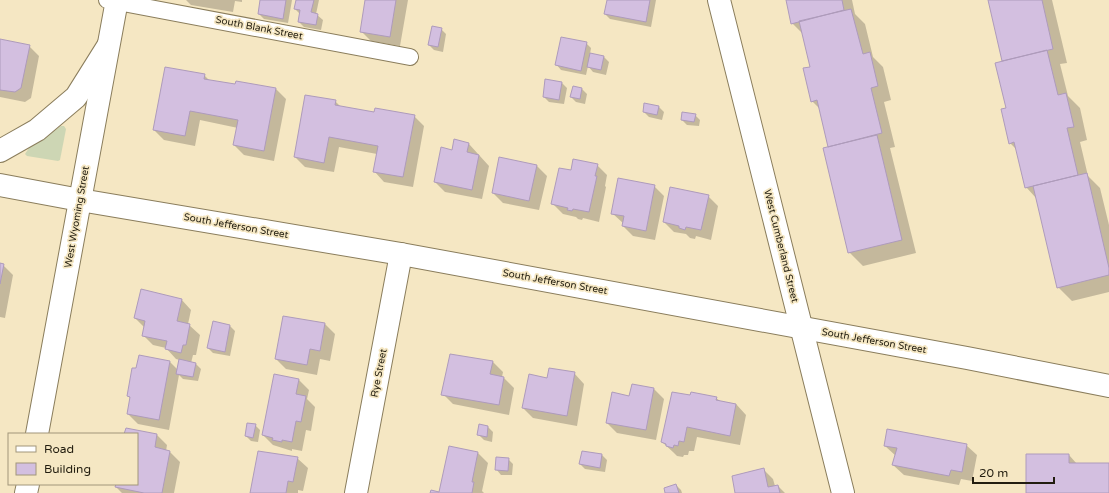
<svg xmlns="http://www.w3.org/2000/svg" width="1109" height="493" viewBox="0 0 1109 493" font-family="'Varela Round',sans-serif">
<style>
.green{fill:#cdd6b4}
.shadow{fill:#0003}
.building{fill:#d3bfe0;stroke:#ae9bbb}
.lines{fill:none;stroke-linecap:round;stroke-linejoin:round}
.service-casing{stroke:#8a7d5c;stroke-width:18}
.minor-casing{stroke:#8a7d5c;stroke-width:24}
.secondary-casing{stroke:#8a7d5c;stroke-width:24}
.service{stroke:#fff;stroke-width:16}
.minor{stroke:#fff;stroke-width:22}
.secondary{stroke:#fff;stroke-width:22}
.labels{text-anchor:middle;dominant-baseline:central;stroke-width:3.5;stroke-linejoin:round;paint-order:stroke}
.street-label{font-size:10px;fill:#221d0f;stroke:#f5e7c3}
</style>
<rect width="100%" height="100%" fill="#f5e7c3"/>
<path class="green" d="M61 126H64L66 129 60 160 58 161 27 156 25 154 29 148Z"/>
<path class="shadow" d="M186 0H242V2L235 1 233 12 191 5Z
M261 0H292L288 23 264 19 259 14Z
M297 0H319L316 14 323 20 321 30 304 27 299 22 300 14 295 9Z
M366 0H408L400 46 371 41 361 31Z
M608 0H656L651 27 610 19 605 14Z
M787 0H852L855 14 865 24 873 57 883 67 891 100 884 102 895 147 890 148 916 253 863 266 849 252 829 147 821 110 812 101 811 67 803 34 792 23Z
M989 0H1052L1067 63 1060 64 1068 96 1080 108 1087 140 1080 142 1088 176 1100 188 1109 225V292L1072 301 1058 287 1036 198 1026 187 1018 151 1010 143 1003 62Z
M441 29 446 34 443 52 434 50 429 45Z
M0 40 29 46 39 56 31 98 25 102 0 97Z
M586 43 591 48 590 54 604 57 609 62 606 75 593 72 588 66 586 75 561 70 556 64Z
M204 75 210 81 236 86 276 89 286 99 274 161 244 155 234 145 238 128 200 120 195 146 164 140 154 130Z
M562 83 567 88 564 104 549 102 544 97Z
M582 89 587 94 585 104 576 102 571 97Z
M335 101 341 107 375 113 414 116 424 126 413 187 384 182 374 171 377 154 339 147 334 172 305 167 295 157Z
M659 107 664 112 662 120 649 117 644 112Z
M695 115 700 120 699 126 687 125 682 120Z
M455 140 469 144 489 166 482 199 445 192 435 182 453 151Z
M597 165 607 175 605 186 606 187 599 222 583 218 582 220 578 219 576 217 563 214 553 204 571 172Z
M537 166 547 176 539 210 503 203 493 193Z
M654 186 664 196 655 240 633 236 623 226 624 224 612 213Z
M708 196 718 206 711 240 696 236 695 239 690 238 686 234 674 232 664 222Z
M0 264 3 265 13 275 5 318 0 317Z
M181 299 191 310 188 324 200 335 196 355H193L191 363 196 364 201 369 198 381 183 379 179 375 169 430 138 424 128 414 131 399 128 396 170 362 178 370 180 360 176 359 166 348 153 345 143 335 144 327 135 318Z
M284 317 325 324 335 334 330 361 320 359 317 375 286 369 276 359Z
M214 323 230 326 235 331 230 356 213 353 208 348Z
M493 362 503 372 502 377 504 378 514 388 509 415 453 404 443 394Z
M574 373 584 384 577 426 533 418 523 408 548 379Z
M299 380 309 390 307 399 315 407 311 431 306 430 302 451 292 449V451L273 445 263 435Z
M654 389 664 399 656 440 617 433 607 423 630 397Z
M691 397 716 398 720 401 736 404 746 415 740 445 697 437 694 451H689L688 455H684L683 457 677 456 673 452 662 442Z
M255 425 260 430 258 442 251 441 246 436Z
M488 427 493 432 492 442 484 440 479 435Z
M126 429 157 435 167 445 166 451H169L180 462 174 493H122L116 487 117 484H137V434H125Z
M966 445 977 455 972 481 961 479 959 485 904 475 893 465 896 456 885 446Z
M478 453 488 463 482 491 484 493H440Z
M602 455 607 460 605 472 585 469 580 464Z
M1069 455 1077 464H1109V493H1027Z
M297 458 308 468 303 491 298 490V493H251Z
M508 459 513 464 512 475H501L496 469Z
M763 469 773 479 775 486H778L785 493H736Z
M676 485 681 490 682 493H666Z"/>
<path class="building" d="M260 0H286L283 19 258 14Z
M296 0H314L311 12 318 14 316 25 298 22 300 10 294 9Z
M365 0H396L390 37 360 32Z
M607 0H650L646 22 604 14Z
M786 0H842L844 10 791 24Z
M988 0H1042L1053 49 1002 61Z
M851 9 863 54 870 52 878 86 871 88 882 133 828 147 817 100 811 102 803 68 810 67 799 21Z
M432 26 442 28 438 47 428 45Z
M561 37 587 42 581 71 555 65Z
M0 39 30 45 21 88 15 92 0 90Z
M1047 50 1058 95 1066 93 1074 127 1067 128 1078 175 1025 188 1014 142 1009 144 1001 109 1006 108 995 63Z
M590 53 604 56 601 70 587 67Z
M165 67 205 74 204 79 235 84 236 81 276 88 264 151 233 145 238 120 190 111 185 136 153 130Z
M545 79 562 82 559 100 543 97Z
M573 86 582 88 580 99 570 97Z
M305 95 336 100 335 105 374 112 375 108 415 115 403 177 373 172 378 146 329 137 324 163 294 157Z
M644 103 659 106 657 115 643 112Z
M682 112 696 114 694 122 681 120Z
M877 135 902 240 848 253 823 148Z
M454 139 469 143 467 152 479 155 472 190 434 182 441 147 452 150Z
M499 157 537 165 529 201 492 193Z
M573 159 598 164 595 176H597L589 212 573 209 572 211 567 210 568 208 551 204 559 168 571 170Z
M1087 173 1109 268V275L1057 288 1033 186Z
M618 178 655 185 646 231 622 226 624 216 611 214Z
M670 187 709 195 701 230 686 227 685 230 679 228V226L663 222Z
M0 263 4 264 0 284Z
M141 289 182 299 177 321 190 324 186 345H183L181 353 165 349 167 341 142 336 145 321 134 318Z
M283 316 325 323 320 351 310 349 307 365 275 359Z
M213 321 230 325 225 352 207 348Z
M450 354 493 361 490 374 504 377 499 405 441 395Z
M139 355 170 361 159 420 127 414 130 397 127 396 132 368H136Z
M179 359 196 363 193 377 176 374Z
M549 368 575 372 567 416 522 408 529 374 547 378Z
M274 374 299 379 296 394 306 396 301 422 296 421 292 442 282 440V442L272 440 273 438 262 435Z
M632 384 654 388 646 430 606 423 612 392 629 396Z
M672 392 690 395 691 392 717 397 716 400 736 404 730 436 687 427 684 442 679 441 678 446 674 445 673 448 666 446V444L661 442Z
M247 423 256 424 253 438 245 436Z
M479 424 488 426 487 437 477 435Z
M126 428 157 434 155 447 170 451 162 493H144L115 487 116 484H137V434H124Z
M887 429 967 444 962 472 951 470 949 476 892 465 897 448 884 446Z
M449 446 478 452 472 482H474L472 493H430L431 490 439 492Z
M258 451 298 457 293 482 288 481 286 493H250Z
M582 451 602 454 600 468 579 464Z
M1026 454H1069V463H1109V493H1026Z
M496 457 509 458 508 471 495 470Z
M764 468 768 487 778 485 780 493H735L732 476Z
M676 484 679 493H665L664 488Z"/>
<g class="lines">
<defs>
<path id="service" d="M107 0 410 57"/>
<path id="minor" d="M719 0 843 493
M37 434 117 0
M26 493 28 484
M356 493 401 254"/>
<path id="secondary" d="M0 151 37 130 76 97 108 46
M0 185 80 200 401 254 967 358 1109 386"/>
</defs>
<use href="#service" class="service-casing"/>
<use href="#minor" class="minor-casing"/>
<use href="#secondary" class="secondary-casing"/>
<use href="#service" class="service"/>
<use href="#minor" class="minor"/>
<use href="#secondary" class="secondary"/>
</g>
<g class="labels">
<g class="street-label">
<text transform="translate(259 28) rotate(11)">South Blank Street</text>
<text transform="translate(77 217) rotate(-80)">West Wyoming Street</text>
<text transform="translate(236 226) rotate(10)">South Jefferson Street</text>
<text transform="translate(781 246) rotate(76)">West Cumberland Street</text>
<text transform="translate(555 282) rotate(10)">South Jefferson Street</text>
<text transform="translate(874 341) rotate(10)">South Jefferson Street</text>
<text transform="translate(379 373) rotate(-79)">Rye Street</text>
</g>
</g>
<rect x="8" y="433" width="130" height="52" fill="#f5e7c3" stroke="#a1967b"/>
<rect x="16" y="446" width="20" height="6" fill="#ffffff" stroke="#a1967b"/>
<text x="44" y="453" font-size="12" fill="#221d0f">Road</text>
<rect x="16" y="463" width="20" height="12" fill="#d3bfe0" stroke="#a1967b"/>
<text x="44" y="473" font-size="12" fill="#221d0f">Building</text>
<path d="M973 477v6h81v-6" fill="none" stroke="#221d0f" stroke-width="2"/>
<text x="979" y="477" font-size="12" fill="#221d0f" stroke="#f5e7c3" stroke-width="3" paint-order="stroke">20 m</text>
</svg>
